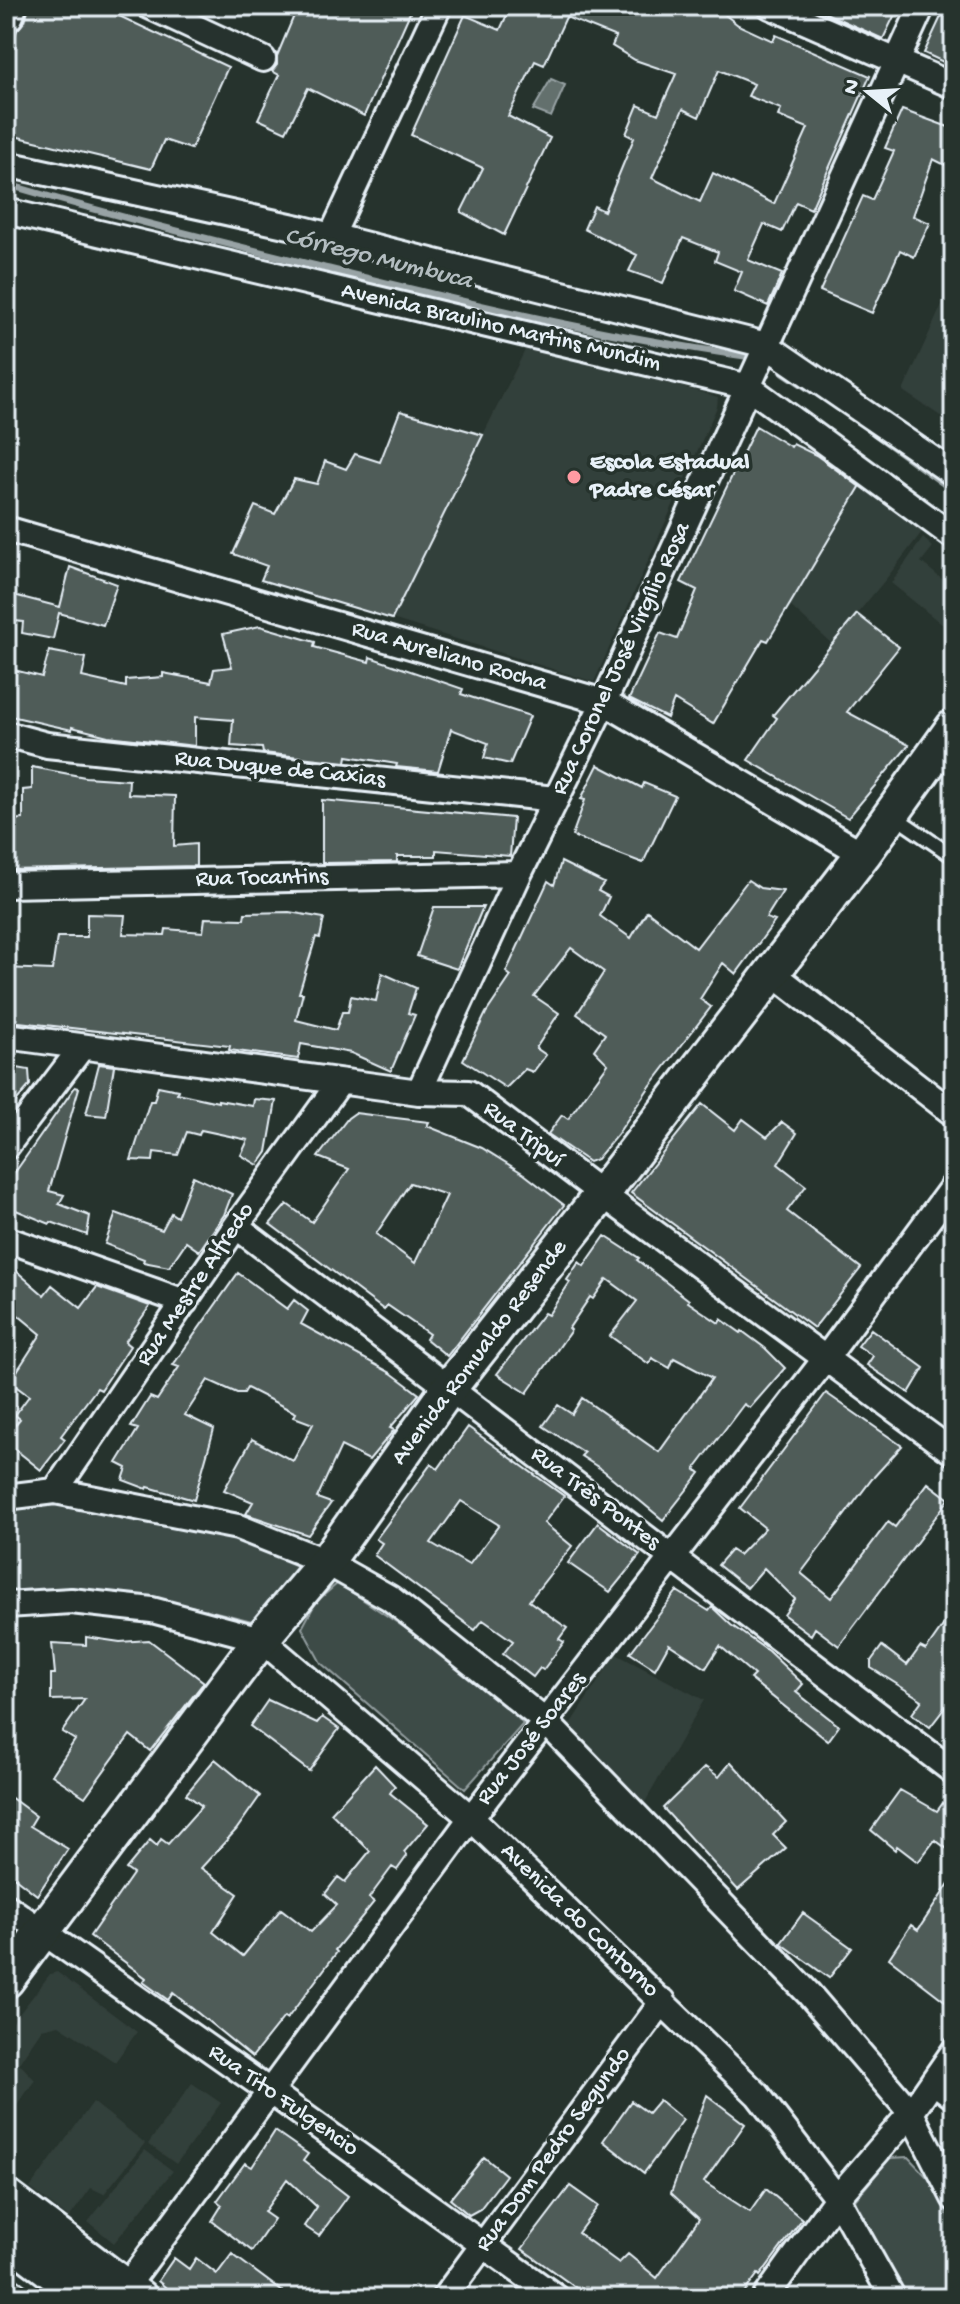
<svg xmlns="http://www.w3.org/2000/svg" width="960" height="2304" viewBox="0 0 960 2304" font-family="'Gochi Hand',sans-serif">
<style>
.built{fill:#333f3a}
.green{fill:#3e4b47;stroke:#939ea0;stroke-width:2}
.water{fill:#636f6d;stroke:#98a3a5;stroke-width:2}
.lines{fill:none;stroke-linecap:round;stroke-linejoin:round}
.stream{stroke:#98a3a5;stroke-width:7}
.building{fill:#505c59;stroke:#e8f1f8;stroke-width:2;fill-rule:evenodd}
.lane-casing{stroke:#e8f1f8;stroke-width:18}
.street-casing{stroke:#e8f1f8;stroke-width:30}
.secondary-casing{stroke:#e8f1f8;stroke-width:40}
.lane{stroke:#26332d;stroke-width:12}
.street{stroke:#26332d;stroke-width:24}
.secondary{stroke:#26332d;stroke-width:34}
.poi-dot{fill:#ff9aa2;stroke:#26332d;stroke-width:3}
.labels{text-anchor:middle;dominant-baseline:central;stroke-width:7;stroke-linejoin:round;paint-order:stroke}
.street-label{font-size:24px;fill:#e8f1f8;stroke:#26332d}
.poi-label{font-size:24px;font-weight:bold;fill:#e8f1f8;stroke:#26332d;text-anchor:start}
.water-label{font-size:26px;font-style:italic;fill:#b3bdc0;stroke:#26332d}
</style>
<rect width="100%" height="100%" fill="#26332d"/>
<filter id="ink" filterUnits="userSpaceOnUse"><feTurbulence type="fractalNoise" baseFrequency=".0125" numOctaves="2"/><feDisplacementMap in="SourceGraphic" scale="16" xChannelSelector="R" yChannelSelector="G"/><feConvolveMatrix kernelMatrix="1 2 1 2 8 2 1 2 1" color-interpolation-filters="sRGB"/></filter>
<g filter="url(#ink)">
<path class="built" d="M954 278V425L903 391Z
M528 344 718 397 717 407 594 682 392 619Z
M862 482 928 524 886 579 832 644 789 605Z
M923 538 933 547 921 562 954 589V634L891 583Z
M616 1654 704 1700 640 1811 563 1735Z
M57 1972 137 2032 115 2062 59 2025 42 2029 19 2063 35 2080 6 2121V2031L50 1974Z
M192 2083 221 2103 176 2164 148 2144Z
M93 2102 145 2143 104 2194 91 2188 69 2218 30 2188Z
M145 2150 173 2171 114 2243 88 2222Z"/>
<path class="green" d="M56 1502 165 1516 275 1549 292 1559 298 1567 265 1611 252 1621C174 1601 87 1579 6 1593V1507Z
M338 1583 420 1638 510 1709 523 1724 465 1789 321 1663 302 1628 316 1602Z
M908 2157 929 2179 954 2225V2298H907L860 2216 855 2200 890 2158Z"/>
<path class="water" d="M551 79 565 85 551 117 533 110Z"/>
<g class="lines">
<path class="stream" d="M6 184C113 216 221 242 329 269 466 303 604 336 745 356
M782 371 812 391
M875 434 954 491"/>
</g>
<path class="building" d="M29 6H98L228 67 191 149 164 140 151 169 6 134V61L17 30 25 21Z
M298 6H413L364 116 308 88 286 132 258 119 279 75 272 71 277 65V56Z
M511 6H714L738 25 773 41 776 35 870 76 811 209 796 202 782 232 764 224 748 260 782 274 768 306 734 291 742 272 715 261 718 252 683 238 663 283 629 271 637 255 584 229 594 206 604 211 634 138 626 134 638 105 658 114 676 74 635 60 612 46 616 37 566 17 544 65 535 61 508 116 550 138 504 235 461 212 483 168 411 135 465 15 500 30ZM719 70 754 84 748 96 781 109 778 116 808 128 774 204 713 173 700 202 652 178 683 109 699 117Z
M810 6H899L883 39Z
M946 6H954V67L924 53Z
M902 110 954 129V156L949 167 933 159 913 216 930 223 914 257 900 250 872 313 820 291 863 196 872 200 894 151 885 148Z
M400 411 483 435 392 619 261 580 267 566 233 554 255 506 275 514 294 479 317 484 325 461 346 469 355 454 380 462Z
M756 426 791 447 793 444 816 455 860 487 768 641 763 639 713 724 674 700 667 718 629 699 660 633 677 639 697 590 681 582Z
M70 567 117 584 103 625 59 613 53 639 22 633 23 622 6 620V593L60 607Z
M857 614 899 647 847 712 909 745 848 818 748 760 777 718 773 715Z
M260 626 315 642 314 647 369 662 370 657 463 689 461 694 530 716 510 764 484 758 488 743 451 729 438 771 396 767 397 764 347 756 346 762 263 753 262 748 231 746 233 720 195 717V746L108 736 72 727V730L6 715V668L42 677 49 651 86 658 82 677 126 687V680L163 677V673L211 682 214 669 232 667 223 634Z
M598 765 642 788 644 783 675 796 643 863 572 836 585 800 581 799Z
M32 767 85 777 129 780 128 794 175 796 174 846 196 844V866L9 870 10 820 23 819V790L32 789Z
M322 800 513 818 510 856 436 850V856H397V862L322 863Z
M561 862 604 883 598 891 609 897 600 916 631 938 647 911 696 948 748 880 760 888 783 891 766 918 775 921 736 974 723 963 700 999 711 1007 648 1089 617 1135 597 1159 589 1162 548 1134 562 1115 568 1119 608 1064 594 1050 605 1034 577 1014 604 972 571 948 534 996 559 1013 536 1048 546 1055 533 1072 525 1069 506 1088 463 1060 486 1013 511 976 506 972 548 881 554 885Z
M434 907H483L457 969 417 956Z
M289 912 324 918 320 938 316 937 299 993H303L296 1020 336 1030 342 1012H348L351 996 376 1001 382 973 416 988 408 1013 415 1015 391 1071 351 1053 301 1044 298 1059 229 1050 230 1046 10 1021 11 1008H6V968L52 970 57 937H87V914L125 915 123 934 165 935 166 929 203 932 205 918 244 919 245 913Z
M99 1064 114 1066 106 1116 86 1114Z
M6 1066 29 1070 30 1085 6 1113Z
M158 1086 178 1090 177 1093 218 1102V1100L253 1106 254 1099 276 1101 267 1152 258 1165 241 1155 248 1140 201 1130 199 1135 187 1132 178 1155 154 1152 153 1161 131 1160 150 1101H154Z
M75 1087 79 1088 49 1191 64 1195 59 1204 90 1216 87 1235 51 1222 50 1224 6 1206V1185Z
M702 1104 735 1130 743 1119 767 1137 782 1122 797 1133 778 1164 806 1186 787 1211 861 1268 814 1328 631 1193Z
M355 1113 429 1122 427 1126 482 1148 524 1174 564 1205 447 1356 426 1339 429 1334 387 1305 384 1310 270 1224 287 1204 312 1222 349 1169 318 1157 348 1118ZM410 1183 447 1195 415 1263 376 1234Z
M193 1176 232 1194 224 1215 199 1251 186 1242 169 1267 143 1262 144 1259 105 1244 116 1213 162 1230 171 1213 177 1217Z
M605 1236 639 1258 637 1260 689 1300 688 1302 719 1323 721 1319 741 1333 742 1331 765 1348 785 1368 750 1408 744 1404 695 1469 700 1473 663 1520 604 1471 581 1456 584 1453 543 1426 558 1405 572 1414 582 1398 659 1452 712 1378 674 1358 670 1368 652 1358 649 1364 610 1336 637 1301 607 1279 593 1299 590 1297 569 1328 571 1330 527 1393 497 1374 544 1313 548 1315 570 1282 567 1280 579 1262 584 1266Z
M6 1262 44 1295 52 1285 81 1308 97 1287 150 1306 125 1342 130 1346 101 1390 97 1388 61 1436 65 1439 41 1470 6 1442V1436L20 1419 15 1415 29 1396 10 1382 41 1334 6 1305Z
M238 1273 287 1309 294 1300 308 1311 301 1324 391 1373 419 1394 390 1428 394 1430 369 1460 341 1446 317 1498 331 1503 308 1535 246 1514 253 1502 224 1490 252 1439 293 1461 313 1424 294 1417 296 1413 247 1388 244 1393H237L208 1380 185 1415 214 1429 194 1500 148 1487 147 1489 123 1480 127 1468 117 1463 138 1429 131 1427 150 1397 157 1400 179 1367 173 1365Z
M871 1329 924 1368 909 1393 867 1365 873 1356 858 1346Z
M826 1393 902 1446 872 1479 801 1573 831 1598 888 1522 895 1527 928 1483 949 1499 839 1646 815 1628 811 1635 784 1615 795 1599 764 1568 747 1588 718 1565 731 1550 739 1555 765 1528 740 1508Z
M468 1427 564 1496 544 1523 572 1546 529 1601 567 1628 559 1639 564 1642 543 1670 540 1668 533 1677 503 1654 513 1641 483 1620 475 1630 374 1555 382 1543 376 1539 431 1464 438 1469ZM461 1501 499 1525 469 1565 431 1543Z
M598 1523 640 1555 610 1592 568 1563Z
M677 1591 709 1611 712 1607 731 1625 768 1651 803 1684 796 1692 839 1726 828 1741 750 1679 754 1675 720 1646 706 1668 669 1644 655 1669 630 1653Z
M954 1610V1696L930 1727 912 1714 922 1700 871 1668V1661L882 1646 907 1665 920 1647 926 1650Z
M86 1637 120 1642 149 1640 204 1682 150 1751 130 1735 85 1797 52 1775 75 1740 62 1732 85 1699 51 1700V1674H55L52 1643 86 1645Z
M268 1700 317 1723 322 1717 339 1729 309 1771 250 1726Z
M215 1759 260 1796 236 1830 201 1868 238 1894 213 1932 243 1956 281 1909 311 1932 337 1905 325 1894 338 1877 345 1882 370 1851 331 1813 375 1765 395 1786 390 1793 428 1824 404 1852 407 1856 397 1870 392 1867 369 1898 374 1902 335 1950 337 1952 287 2019 284 2017 252 2057 173 1993 168 2000 143 1982 146 1978 90 1936 133 1874 126 1869 150 1840 157 1846 161 1839 168 1844 202 1806 186 1794Z
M731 1762 786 1822 773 1835 786 1848 738 1890 663 1808 705 1767 719 1777Z
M954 1788V1854L935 1840 918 1862 897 1846 895 1850 871 1830 900 1790 937 1811Z
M6 1794 36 1816 30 1826 68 1849 37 1895 6 1871Z
M954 1876V2008L889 1958 911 1925 918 1930Z
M803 1913 852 1948 829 1978 781 1943Z
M707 2095 745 2124 704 2182 750 2212 766 2189 802 2219 760 2276 758 2274 740 2298H590L522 2249 570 2186 598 2206 578 2233 619 2263 628 2254 657 2278 699 2219 671 2193Z
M659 2100 683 2120 644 2173 603 2141 631 2101 648 2113Z
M275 2131 308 2154 303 2161 348 2196 319 2236 304 2226 317 2207 287 2179 264 2212 274 2219 252 2251 212 2221 222 2205 217 2201 245 2163 252 2167Z
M484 2157 506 2175 480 2209 469 2215 450 2199Z
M232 2254 291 2298H178L158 2281 174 2258 189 2269 196 2258 217 2274Z
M6 2271 43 2298H6Z"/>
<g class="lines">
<defs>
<path id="lane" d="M894 816 954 857"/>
<path id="street" d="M149 6 263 59
M770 6 954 86
M6 164 299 228 766 345 954 474
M6 211 749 387 954 537
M331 237 439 6
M6 529 604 702 863 854
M6 734 47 745 555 799
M6 885 519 874
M771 972 954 1114
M6 1036 419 1092 469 1093 602 1194 954 1453
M419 1092 519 874 604 702 922 6
M6 1147 82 1047
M236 1226 954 1772
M6 1239 185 1302
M55 1491 236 1226 340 1082
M6 1497 55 1491 238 1527 326 1562 390 1598 546 1722 809 1994 911 2113 954 2198
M6 1605 71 1601 152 1610 261 1639 471 1818 758 2095 837 2198 893 2298
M6 1906 268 2090 557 2298
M933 2081 954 2097
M118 2298 471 1818 826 1358 954 1185
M444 2298 663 2001
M765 2298 837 2198 911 2113 954 2051"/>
<path id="secondary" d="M6 14 9 6
M6 1980 261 1639 326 1562 449 1388 602 1194 863 854 954 727
M6 2197 140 2298
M6 2237 87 2298"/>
</defs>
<use href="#lane" class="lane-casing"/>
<use href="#street" class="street-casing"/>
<use href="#secondary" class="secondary-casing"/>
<use href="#lane" class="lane"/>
<use href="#street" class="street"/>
<use href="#secondary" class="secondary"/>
</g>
</g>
<circle class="poi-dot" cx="574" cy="477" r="8"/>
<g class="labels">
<g class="street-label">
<text transform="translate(501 328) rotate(13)">Avenida Braulino Martins Mundim</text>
<text transform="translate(449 657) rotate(16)">Rua Aureliano Rocha</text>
<text transform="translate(622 659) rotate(-65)">Rua Coronel José Virgílio Rosa</text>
<text transform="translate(280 770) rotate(6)">Rua Duque de Caxias</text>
<text transform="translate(262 879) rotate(-1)">Rua Tocantins</text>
<text transform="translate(523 1135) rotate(37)">Rua Tripuí</text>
<text transform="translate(196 1285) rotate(-56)">Rua Mestre Alfredo</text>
<text transform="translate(480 1353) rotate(-53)">Avenida Romualdo Resende</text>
<text transform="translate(595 1499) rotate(37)">Rua Três Pontes</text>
<text transform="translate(532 1739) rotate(-52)">Rua José Soares</text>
<text transform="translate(579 1921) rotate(44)">Avenida do Contorno</text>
<text transform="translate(283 2101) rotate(35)">Rua Tito Fulgencio</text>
<text transform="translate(554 2150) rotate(-54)">Rua Dom Pedro Segundo</text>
</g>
<g class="poi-label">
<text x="590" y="463">Escola Estadual<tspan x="590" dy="28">Padre César</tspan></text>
</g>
<g class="water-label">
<text transform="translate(378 260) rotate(14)">Córrego Mumbuca</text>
</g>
</g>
<rect width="960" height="2304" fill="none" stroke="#26332d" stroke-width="32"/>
<rect x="16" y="16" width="928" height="2272" fill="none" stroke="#e8f1f8" stroke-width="3" filter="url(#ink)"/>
<g transform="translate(868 92) rotate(288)" stroke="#26332d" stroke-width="6" paint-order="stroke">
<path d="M0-6L14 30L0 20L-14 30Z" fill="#e8f1f8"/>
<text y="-12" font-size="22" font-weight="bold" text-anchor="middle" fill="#e8f1f8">N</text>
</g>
</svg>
